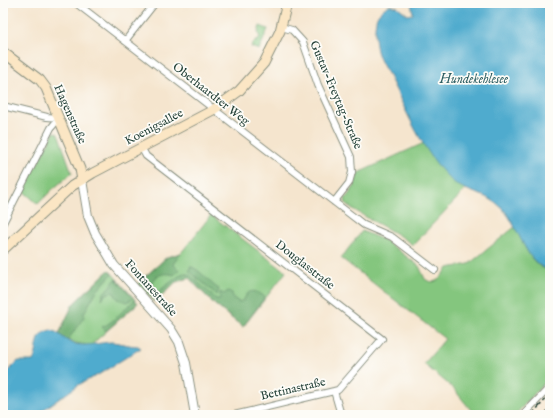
<svg xmlns="http://www.w3.org/2000/svg" width="553" height="418" viewBox="0 0 553 418" font-family="'IM FELL English',serif">
<style>
.green{fill:#84c67e;stroke:#528259}
.forest{fill:#6bab6d;stroke:#457450}
.water{fill:#4fabce;stroke:#377481}
.lines{fill:none;stroke-linecap:round;stroke-linejoin:round}
.minor-casing{stroke:#8a9181;stroke-width:8}
.tertiary-casing{stroke:#8a9181;stroke-width:10}
.secondary-casing{stroke:#8a9181;stroke-width:11}
.minor{stroke:#fff;stroke-width:6}
.tertiary{stroke:#fff;stroke-width:8}
.secondary{stroke:#fbe6c4;stroke-width:9}
.rail{stroke:#1f3d34;stroke-width:1.5;stroke-dasharray:6 3;stroke-linecap:butt}
.labels{text-anchor:middle;dominant-baseline:central;stroke-width:3.5;stroke-linejoin:round;paint-order:stroke}
.street-label{font-size:12px;fill:#1f3d34;stroke:#fdfcf7}
.water-label{font-size:13px;font-style:italic;fill:#2d5e62;stroke:#fdfcf7}
</style>
<rect width="100%" height="100%" fill="#fdfcf7"/>
<filter id="ink" filterUnits="userSpaceOnUse"><feTurbulence type="fractalNoise" baseFrequency=".025" numOctaves="2"/><feDisplacementMap in="SourceGraphic" scale="8" xChannelSelector="R" yChannelSelector="G"/><feConvolveMatrix kernelMatrix="1 2 1 2 8 2 1 2 1" color-interpolation-filters="sRGB"/></filter>
<filter id="wash" filterUnits="userSpaceOnUse"><feTurbulence type="fractalNoise" baseFrequency=".012" numOctaves="4" result="noise"/><feDisplacementMap in="SourceGraphic" scale="16" xChannelSelector="R" yChannelSelector="G"/><feGaussianBlur stdDeviation="0.9" result="paint"/><feColorMatrix in="noise" values="0 0 0 0 0 0 0 0 0 0 0 0 0 0 0 0 0 1.4 0 .05"/><feComposite in="paint" operator="in"/></filter>
<g filter="url(#wash)">
<rect width="100%" height="100%" fill="#f5e5ce"/>
<path class="green" d="M260 26 268 29 259 50 251 47 253 43 260 39 258 32Z
M54 132 57 133 59 136 72 173 53 189 38 204 23 191Z
M424 143 452 181 466 189 413 245C392 229 367 220 346 204L345 199 354 187 358 173Z
M211 215 286 272 243 327 215 305 189 278 176 282 155 302 138 283 167 257 181 253Z
M516 226C523 242 530 267 550 270V380L548 379 515 415H475L453 388 424 364 445 339 341 258 362 231 386 241 419 266 425 279C436 287 442 276 448 268L469 264Z
M109 270 138 303 91 345C78 344 70 343 59 334L73 304Z"/>
<path class="forest" d="M181 253 173 264 179 270 174 275C165 272 158 274 152 281V293L149 295 138 283 167 257Z
M190 267H192C203 272 209 283 219 289L217 295 189 271Z
M109 270 112 274 96 292 84 313V317L67 341 59 334 73 304Z
M183 273 190 275 216 299H220V292L224 294 228 291 232 293 233 298 239 302 244 300C248 288 256 290 265 297L243 327 215 305 189 278 176 282 155 302 151 297Z
M116 279 134 298 127 302 118 299 113 292 106 294 102 299 103 294Z
M135 300 138 303 106 331 102 327C115 322 124 308 135 300Z"/>
<path class="water" d="M411 3H543L550 23V270C526 266 519 226 503 209 487 192 466 194 451 180 423 153 407 112 390 78 386 70 379 60 377 51 375 42 374 30 376 20 377 13 383 9 389 5L398 7 408 15 413 14Z
M51 330C59 332 64 340 72 343 86 348 99 342 113 342 121 343 130 346 138 346L141 348 98 375 80 384 36 415H3V376L18 361H33C40 349 33 333 51 330Z"/>
</g>
<g filter="url(#ink)">
<g class="lines">
<defs>
<path id="minor" d="M76 3 355 218 364 225 392 237 435 270
M281 27 292 30 303 42 318 85 351 157 352 172 349 183 334 202
M125 41 155 3
M3 106 47 117 59 118
M141 147 146 156 382 339 338 390 334 391 341 415
M3 223 51 128 59 118
M234 415 334 391
M523 415 548 389 550 390"/>
<path id="tertiary" d="M82 180 88 216 95 233 114 265 171 329 179 342 186 363 195 415"/>
<path id="secondary" d="M3 52 40 80 46 88 80 169 82 180
M3 250 72 186 93 173 213 110 239 91 264 63 280 31 287 3"/>
</defs>
<use href="#minor" class="minor-casing"/>
<use href="#tertiary" class="tertiary-casing"/>
<use href="#secondary" class="secondary-casing"/>
<use href="#minor" class="minor"/>
<use href="#tertiary" class="tertiary"/>
<use href="#secondary" class="secondary"/>
<path class="rail" d="M531 415 550 395
M544 415 550 408"/>
</g>
</g>
<g class="labels">
<g class="street-label">
<text transform="translate(211 94) rotate(38)">Oberhaardter Weg</text>
<text transform="translate(336 95) rotate(67)">Gustav-Freytag-Straße</text>
<text transform="translate(70 114) rotate(66)">Hagenstraße</text>
<text transform="translate(154 127) rotate(-28)">Koenigsallee</text>
<text transform="translate(305 265) rotate(38)">Douglasstraße</text>
<text transform="translate(151 288) rotate(48)">Fontanestraße</text>
<text transform="translate(293 389) rotate(-13)">Bettinastraße</text>
</g>
<g class="water-label">
<text x="474" y="79">Hundekehlesee</text>
</g>
</g>
<rect width="553" height="418" fill="none" stroke="#fdfcf7" stroke-width="16"/>
</svg>
